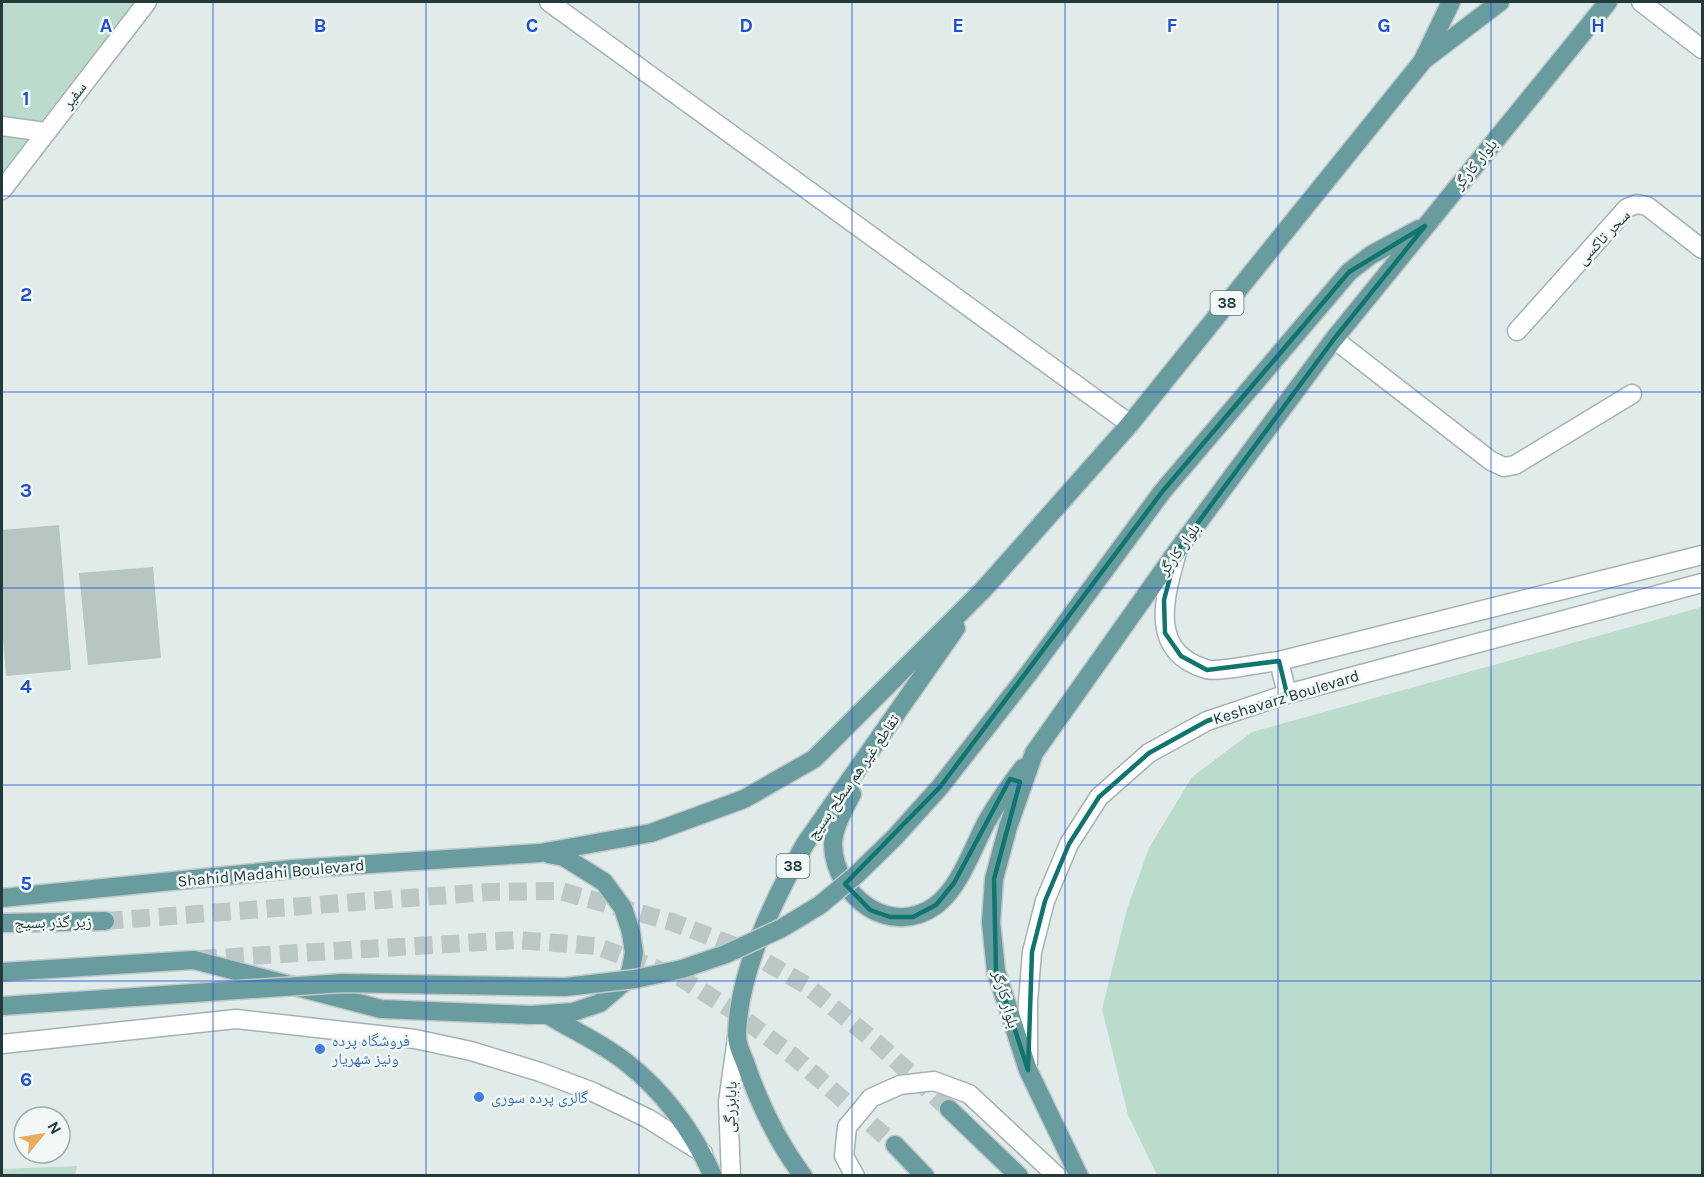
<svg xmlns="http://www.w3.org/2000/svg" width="1704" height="1177" viewBox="0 0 1704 1177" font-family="Karla,'Noto Naskh Arabic',sans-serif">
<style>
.green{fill:#bbdbcd}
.building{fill:#b7c6c3}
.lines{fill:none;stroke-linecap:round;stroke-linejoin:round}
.major-tunnel{stroke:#bbc8c6;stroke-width:18;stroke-dasharray:18 9;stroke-linecap:butt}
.minor-casing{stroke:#a4b2b1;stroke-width:21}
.major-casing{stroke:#c1c8c8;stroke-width:21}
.minor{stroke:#fff;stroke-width:18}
.major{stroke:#689c9e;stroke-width:18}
.major-bridge-casing{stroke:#c1c8c8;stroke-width:21;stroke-linecap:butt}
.major-bridge{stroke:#689c9e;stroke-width:18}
.marked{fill:none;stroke:#0f766e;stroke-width:4.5;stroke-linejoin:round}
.grid{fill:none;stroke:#1d4ed8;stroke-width:1.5;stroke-opacity:0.55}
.shop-dot{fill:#3f7fe0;stroke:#f1f8f6;stroke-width:2}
.labels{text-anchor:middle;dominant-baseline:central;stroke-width:5;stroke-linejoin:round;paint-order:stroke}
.shield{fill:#f1f8f6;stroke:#607373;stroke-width:1.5}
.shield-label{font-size:15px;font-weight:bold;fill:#223a3b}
.street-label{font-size:16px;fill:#223a3b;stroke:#f1f8f6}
.shop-label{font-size:16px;fill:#366cbe;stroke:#f1f8f6;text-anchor:start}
.grid-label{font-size:20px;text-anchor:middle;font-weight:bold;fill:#1d4ed8;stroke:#f1f8f6;stroke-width:5;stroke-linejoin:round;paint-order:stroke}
</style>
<rect width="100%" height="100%" fill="#e1ebe9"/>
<path class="green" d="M2 2H141L2 177Z
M1702 607V1175H1157L1128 1115 1102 1009 1127 909 1149 848 1192 777 1252 732Z
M77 1166 75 1175H2V1169Z"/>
<path class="building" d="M59 525 71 670 6 676 2 626V530Z
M153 567 161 658 88 665 79 573Z"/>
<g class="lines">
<path class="major-tunnel" d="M105 921 488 892 560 891 672 922 743 949 806 985 878 1044 949 1109
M199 959 516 940 596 946 681 978 732 1010 793 1056 895 1145"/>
<defs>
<path id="minor" d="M549 2 1130 424
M1641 2 1702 49
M2 126 45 132
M2 190 147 2
M1517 331 1627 208 1637 204 1647 206 1702 249
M1334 339 1491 461 1504 467 1515 465 1632 394
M1177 552C1165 596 1147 651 1206 669 1216 673 1265 662 1279 661L1702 555
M1279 661 1287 694
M2 1044 236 1019 415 1039 471 1051 540 1072 593 1092 647 1118 703 1153
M1028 1065V1002L1032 952 1045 901 1069 844 1099 797 1149 753 1207 721 1287 694 1702 583
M731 1176 728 1102 737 1038
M855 1176 844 1156 847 1127 871 1098 900 1085 934 1081 969 1094 1057 1176"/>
<path id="major" d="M1425 59 1500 2
M1349 272 1371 255 1419 229
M852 794C844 809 833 828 833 845 835 896 889 938 935 906 960 888 973 847 987 821 998 802 1010 785 1023 768
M2 898 293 869 540 853 651 833 744 799 814 759 983 590 1130 424 1422 62 1451 2
M2 923 105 921
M2 972 194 960 381 1009 531 1015 573 1012 600 1003 629 978 634 953 631 932 623 908 604 882 564 857 548 854
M548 1015C574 1031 604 1044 627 1063 665 1093 693 1132 713 1176
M949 1109 1019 1176
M895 1145 925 1176
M803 1176C777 1141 759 1104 745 1062 742 1055 737 1045 737 1036 738 972 774 899 805 844L956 628
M1079 1176 1028 1070 996 971 991 922 994 879 1008 827 1034 753 1177 551 1334 339 1608 2"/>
</defs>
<use href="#minor" class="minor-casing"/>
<use href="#major" class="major-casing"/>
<use href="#minor" class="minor"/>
<use href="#major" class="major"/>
<defs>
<path id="major-bridge" d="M2 1006 342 983 565 987 635 979 682 969 726 954 782 928 820 905 856 875 894 838 940 787 1029 673 1162 492 1349 272"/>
</defs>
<use href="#major-bridge" class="major-bridge-casing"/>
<use href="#major-bridge" class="major-bridge"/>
</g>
<path class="marked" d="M1425 226 1334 339 1177 551 1164 600 1165 633 1181 656 1207 670 1279 661 1287 694 1207 721 1149 753 1099 797 1069 844 1045 901 1032 952 1028 1070 996 971 994 879 1020 782 1010 779 954 883 936 905 913 917H890L870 910 845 884 940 787 1162 492 1349 272Z"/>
<path class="grid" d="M213 2V1176M426 2V1176M639 2V1176M852 2V1176M1065 2V1176M1278 2V1176M1491 2V1176M2 196H1702M2 392H1702M2 588H1702M2 785H1702M2 981H1702"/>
<g class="shop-dot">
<circle cx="320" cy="1049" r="6"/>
<circle cx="479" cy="1097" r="6"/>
</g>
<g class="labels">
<g class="shield">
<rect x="1210.5" y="291" width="33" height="24" rx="4.5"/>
<rect x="776.5" y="854" width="33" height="24" rx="4.5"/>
</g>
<g class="shield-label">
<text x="1227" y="303">38</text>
<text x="793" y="866">38</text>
</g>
<g class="street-label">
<text transform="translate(74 95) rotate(-52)">سفیر</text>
<text transform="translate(1475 164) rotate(-51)">بلوار کارگر</text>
<text transform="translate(1603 237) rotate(-46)">سحر تاکسی</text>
<text transform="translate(1179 549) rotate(-54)">بلوار کارگر</text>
<text transform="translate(1286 697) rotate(-17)">Keshavarz Boulevard</text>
<text transform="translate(853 777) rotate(-55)">تقاطع غیر هم سطح بسیج</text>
<text transform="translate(271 873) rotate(-5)">Shahid Madahi Boulevard</text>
<text transform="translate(53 922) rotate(-1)">زیر گذر بسیج</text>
<text transform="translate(1006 999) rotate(74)">بلوار کارگر</text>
<text transform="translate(730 1107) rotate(-87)">بابابزرگی</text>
</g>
<g class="shop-label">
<text x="332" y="1040">فروشگاه پرده<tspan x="332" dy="18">ونیز شهریار</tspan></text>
<text x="491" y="1097">گالری پرده سوری</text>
</g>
</g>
<g class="grid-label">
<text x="106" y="32">A</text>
<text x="320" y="32">B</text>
<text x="532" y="32">C</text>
<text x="746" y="32">D</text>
<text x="958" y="32">E</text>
<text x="1172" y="32">F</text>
<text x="1384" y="32">G</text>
<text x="1598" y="32">H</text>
<text x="26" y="105">1</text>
<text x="26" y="301">2</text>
<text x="26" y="497">3</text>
<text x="26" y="693">4</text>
<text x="26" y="890">5</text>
<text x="26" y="1086">6</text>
</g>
<rect width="1704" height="1177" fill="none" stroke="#223a3b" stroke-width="6"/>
<g transform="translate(42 1135) rotate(60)"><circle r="28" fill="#f1f8f6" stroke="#9eacab" stroke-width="1.5"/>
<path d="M0-4.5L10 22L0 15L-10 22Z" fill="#ebab5f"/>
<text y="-9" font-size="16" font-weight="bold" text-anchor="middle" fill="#223a3b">N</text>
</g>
</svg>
